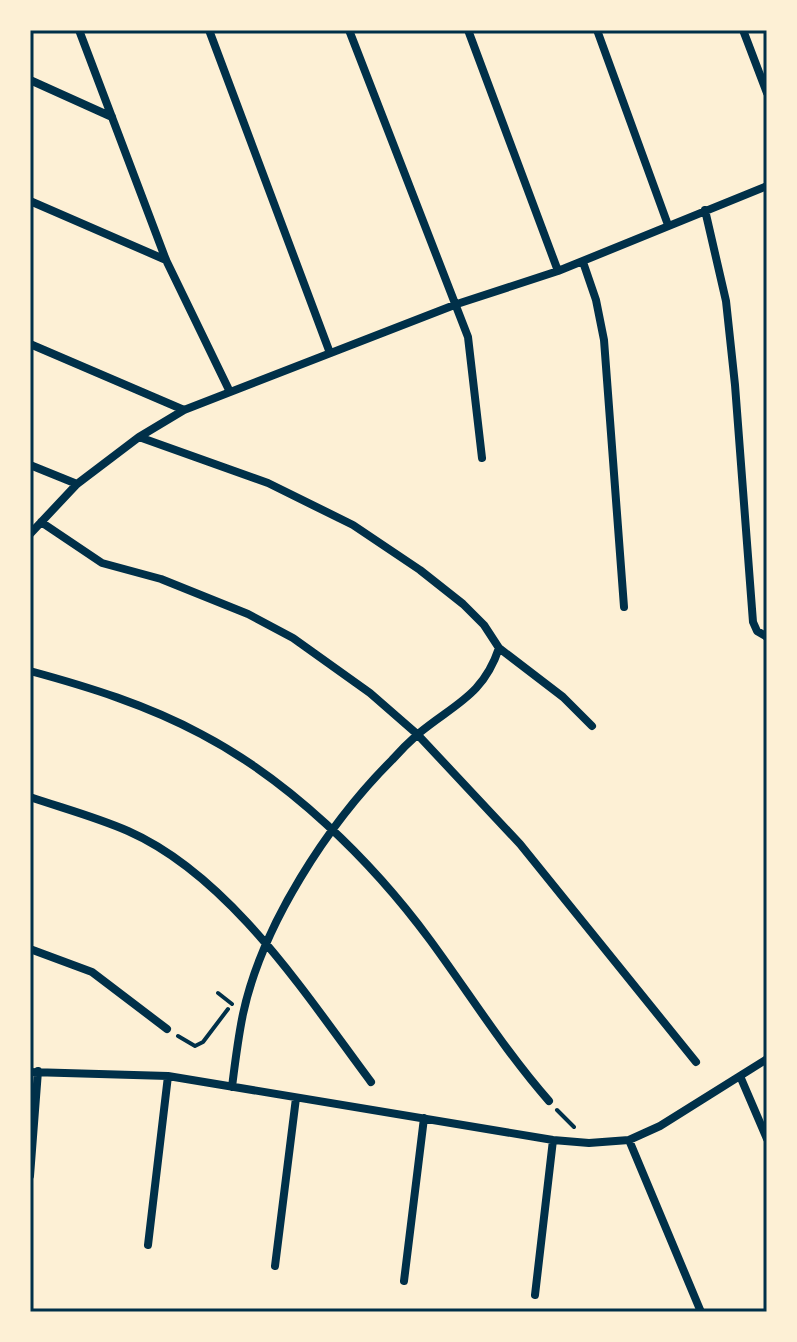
<svg xmlns="http://www.w3.org/2000/svg" width="797" height="1342" viewBox="0 0 797 1342" font-family="'DejaVu Sans',sans-serif">
<style>
.lines{fill:none;stroke-linecap:round;stroke-linejoin:round}
.path{stroke:#003049;stroke-width:4}
.minor{stroke:#003049;stroke-width:8}
.neatline{fill:none;stroke:#003049;stroke-width:3}
</style>
<rect width="100%" height="100%" fill="#fdf0d5"/>
<g class="lines">
<path class="path" d="M218 993 232 1004
M178 1036 195 1046 203 1042 228 1009
M557 1110 574 1127"/>
<path class="minor" d="M79 30 166 260 229 390
M209 30 330 353
M349 30 468 337 482 458
M468 30 558 271
M597 30 668 225
M743 30 767 93
M30 80 112 117
M30 201 166 260
M705 210 726 301 735 385 753 622 757 631 767 637
M583 262 596 300 604 340 624 607
M30 344 184 410
M139 437 268 483 353 525 420 570 463 604 484 625 499 648 563 697 592 726
M30 465 77 484
M41 522 102 563 161 579 248 614 293 638 370 693 417 734 520 844 696 1062
M30 534 77 484 139 437 184 410 457 304 558 271 767 186
M30 671C89 687 147 705 201 734 289 780 371 860 430 940 469 993 505 1051 549 1101
M30 797C62 808 96 817 128 831 230 876 306 995 371 1082
M30 949 92 972 167 1029
M30 1072 168 1076 553 1140 589 1143 629 1140 660 1126 767 1059
M740 1076 767 1139
M232 1087C235 1063 238 1038 243 1014 262 925 328 824 392 760 400 751 409 742 418 734 454 704 483 696 499 648
M629 1140 701 1312
M30 1176 38 1071
M148 1245 168 1076
M275 1266 296 1098
M404 1281 424 1118
M535 1295 553 1140"/>
</g>
<rect width="797" height="1342" fill="none" stroke="#fdf0d5" stroke-width="64"/>
<rect x="32" y="32" width="733" height="1278" class="neatline"/>
</svg>
